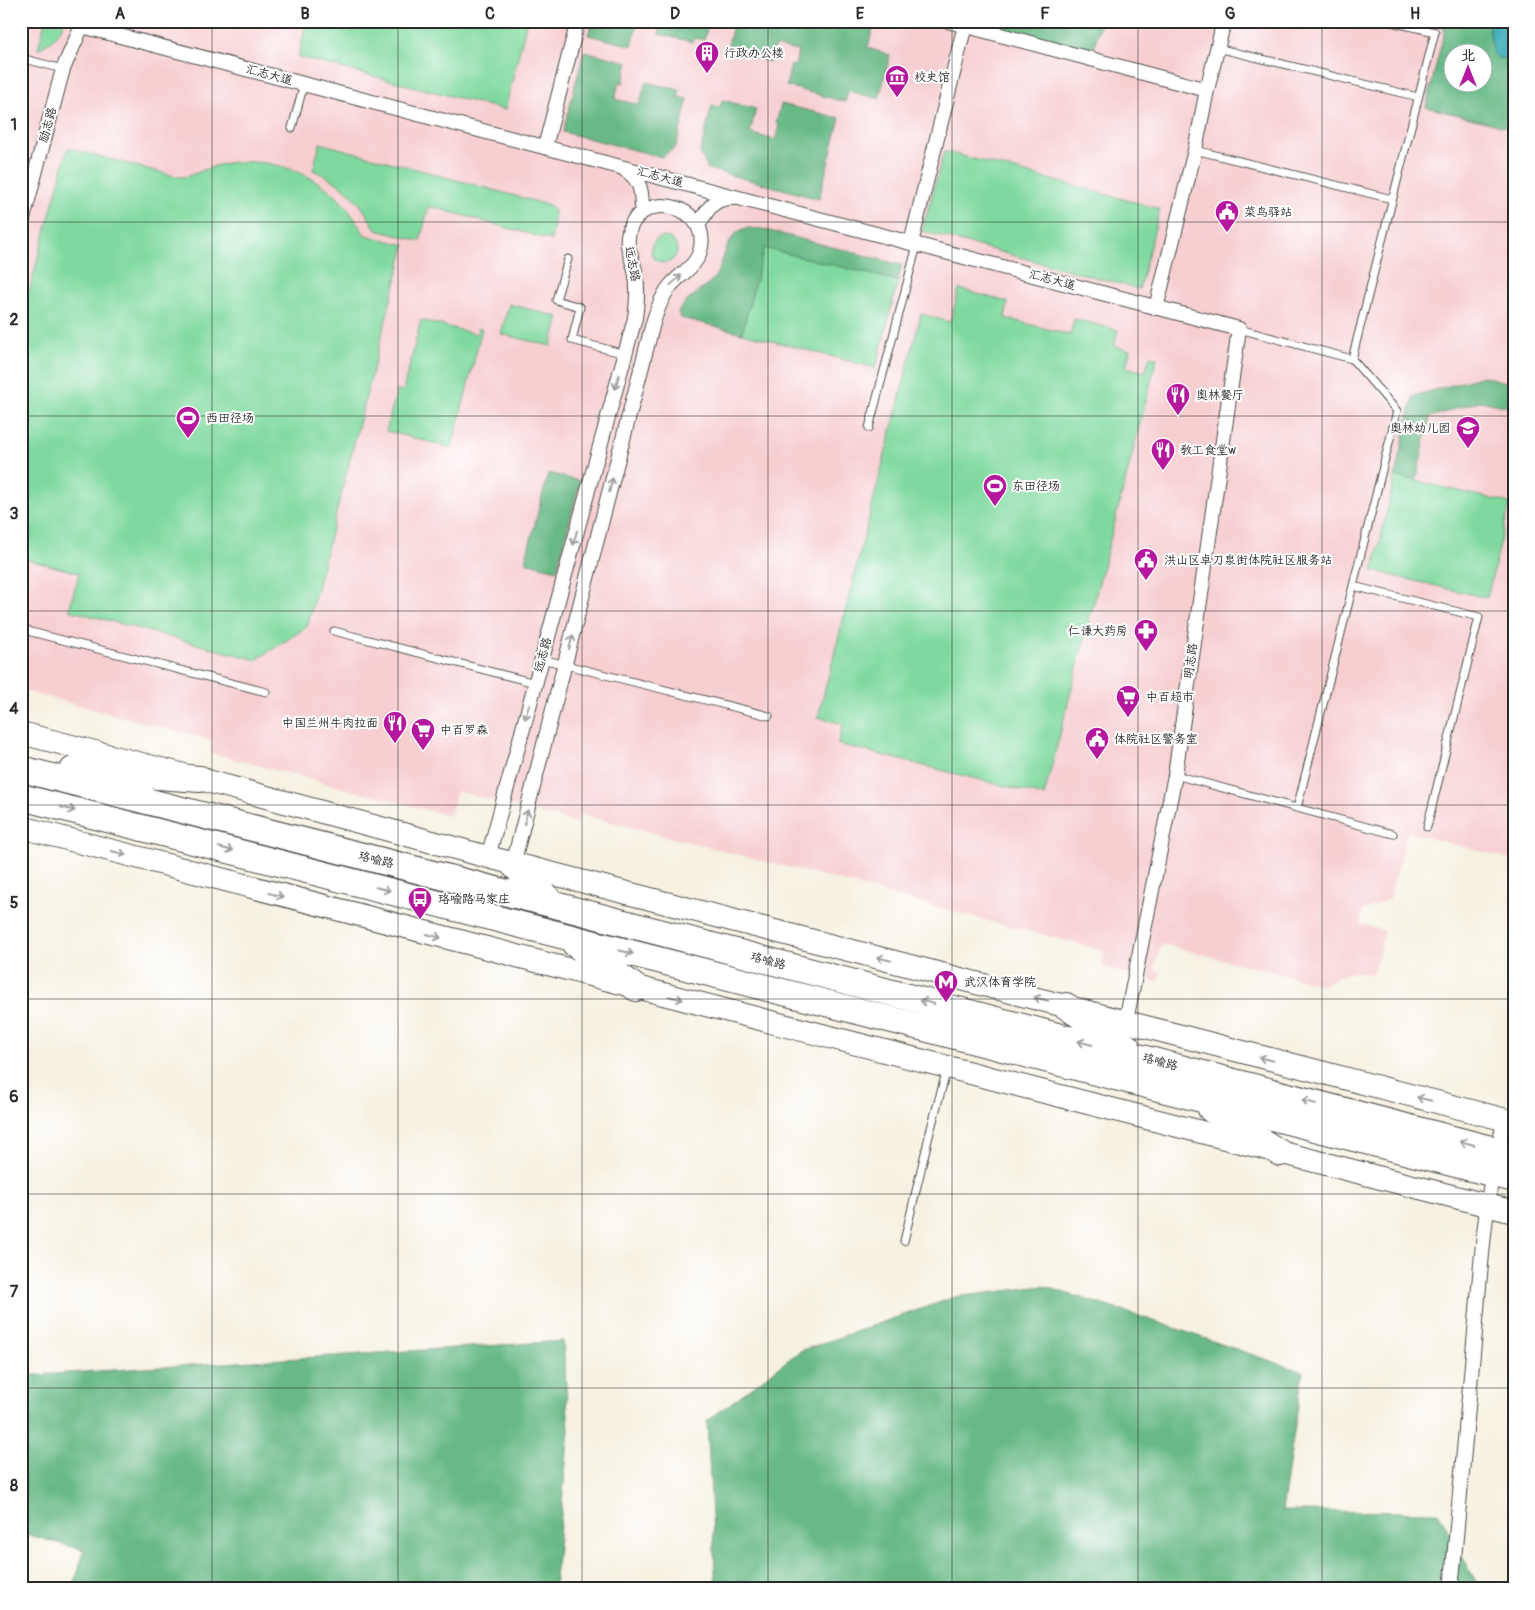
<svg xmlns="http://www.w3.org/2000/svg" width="1535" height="1610" viewBox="0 0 1535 1610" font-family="Pangolin,'LXGW WenKai TC',sans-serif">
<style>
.built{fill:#f7cfd1;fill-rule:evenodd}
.green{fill:#7fd99f;stroke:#558265}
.forest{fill:#67b986;stroke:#497258;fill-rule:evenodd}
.water{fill:#3dadb7;stroke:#346c71}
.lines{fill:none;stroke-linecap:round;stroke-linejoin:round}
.lane-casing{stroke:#494946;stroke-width:9}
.street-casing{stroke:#494946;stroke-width:16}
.primary-casing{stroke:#494946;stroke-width:24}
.highway-casing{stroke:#494946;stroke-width:28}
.lane{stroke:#fff;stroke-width:7}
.street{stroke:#fff;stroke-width:14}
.primary{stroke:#fff;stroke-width:22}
.highway{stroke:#fff;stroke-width:26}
.oneway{stroke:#a0a0a0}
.grid{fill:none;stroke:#2b2b2b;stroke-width:1;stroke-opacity:0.55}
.labels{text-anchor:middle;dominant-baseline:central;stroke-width:4;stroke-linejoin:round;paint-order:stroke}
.poi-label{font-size:12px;fill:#2b2b2b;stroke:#fff;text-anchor:start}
.street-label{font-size:12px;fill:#2b2b2b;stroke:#fff}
.neatline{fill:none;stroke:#2b2b2b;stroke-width:2}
.grid-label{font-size:16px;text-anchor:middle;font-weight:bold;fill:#2b2b2b}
</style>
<rect width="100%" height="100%" fill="#fff"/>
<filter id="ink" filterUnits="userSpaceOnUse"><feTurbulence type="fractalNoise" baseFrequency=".02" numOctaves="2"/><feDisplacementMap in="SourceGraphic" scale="10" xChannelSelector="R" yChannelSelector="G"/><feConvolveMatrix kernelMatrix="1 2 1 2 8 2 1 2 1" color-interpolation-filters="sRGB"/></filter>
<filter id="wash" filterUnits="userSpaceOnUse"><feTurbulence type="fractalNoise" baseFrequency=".0096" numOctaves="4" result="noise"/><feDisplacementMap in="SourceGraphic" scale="20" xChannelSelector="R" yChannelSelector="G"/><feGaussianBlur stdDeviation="1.12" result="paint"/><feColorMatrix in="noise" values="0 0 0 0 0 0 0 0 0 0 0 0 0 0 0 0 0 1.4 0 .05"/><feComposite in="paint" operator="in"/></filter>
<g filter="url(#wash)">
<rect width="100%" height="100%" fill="#f6f1e1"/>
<path class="built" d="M21 21H1514V860L1407 832 1390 898 1363 911 1360 924 1385 931 1373 975 1357 972 1348 973 1341 975 1323 985 1161 944 1154 970 1161 972 1158 982 1102 967 1105 951 958 913 830 878 579 814 577 823 457 791 450 816 211 753 213 741 21 690ZM1452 52H1482V82H1452Z"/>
<path class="green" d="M45 21H64C60 35 50 43 38 49Z
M307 21H527L505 110 298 57Z
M320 143 549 205C559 213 553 228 551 240L429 206 420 241 376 230C358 198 346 185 313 170Z
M68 148C97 156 127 164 156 171 164 173 174 177 182 177 190 177 211 166 222 164 262 156 309 169 338 198 349 209 357 222 365 235L405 245 307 627 256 660 69 610 79 573 21 558V320Z
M944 151 1160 209 1139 289 922 231Z
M651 250a13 13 0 1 1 26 0a13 13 0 1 1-26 0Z
M764 247 898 281 876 368 742 333Z
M959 289 1008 302 1005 318 1070 335 1074 319 1118 330 1114 346 1130 350 1126 367 1145 372 1150 356 1157 358 1044 796 838 744 843 724 818 717 921 314 950 322Z
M509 304 559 317 551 346 501 334Z
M421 320 476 334 478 328 482 329 452 448 386 431 397 390 403 391Z
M1395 476 1510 503 1487 598 1373 571Z"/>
<path class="forest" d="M592 21H635L634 25 637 26 632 46 588 35Z
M662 21H709L704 40 694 38 692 42 659 34Z
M734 21H861L874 24 868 48 890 55 879 99 848 91 845 102 786 86 791 65 795 66 798 51 775 46 770 62 735 53 736 48 728 46Z
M976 21H1087L1100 24 1093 52Z
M1421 21H1488L1493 53 1506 60H1514V129L1426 107 1445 28ZM1452 52H1482V82H1452Z
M584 51 628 62 623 83 619 82 615 99 639 105 646 82 680 90 678 97 688 99 676 147 662 157 563 132Z
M722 100 756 109 750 133 775 140 779 125 776 123 781 104 840 118 819 199 708 169 700 153 712 105 720 107Z
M747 228 762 229 902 265 898 281 764 248 742 333 681 318 678 313C680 303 706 288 714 278 726 262 724 233 747 228Z
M1483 376 1514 384V408L1480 401 1430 417 1416 481 1395 476 1413 396Z
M548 473 580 481 557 570 525 562Z
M1043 1286 1148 1319 1303 1372 1282 1511 1438 1512 1480 1589H716L707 1421 800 1351 955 1297Z
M563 1341 569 1430 554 1589H245L224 1580 171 1589H73L84 1550 21 1533V1376Z"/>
<path class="water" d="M1488 21H1514V60L1498 58 1493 53Z"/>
</g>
<g filter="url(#ink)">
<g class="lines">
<defs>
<path id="lane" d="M1217 48 1418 97
M21 58 63 69
M292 128 304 84
M1195 150 1392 199
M568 259 556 300 580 307 572 340 625 354
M1239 329 1352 359 1397 411 1297 808
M1352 359 1435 32 1387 21
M869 428 917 245
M1353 586 1479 617 1427 827
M21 626 31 632 266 692
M334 631 535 683
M542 659 769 716
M1175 775 1393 834
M904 1241 930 1132 947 1069"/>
<path id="street" d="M948 21 1207 90
M545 147 578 21
M625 170C642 179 642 195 642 212
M21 226 63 69 82 26 1239 329 1175 775 1126 1021
M698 226C707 210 713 197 734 198
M911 243 966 21
M1156 308 1195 150 1207 90 1224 21
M488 857 635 318C637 304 638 289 636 276 634 259 623 246 630 228 645 189 708 206 701 247 698 266 682 272 671 285 662 295 657 310 653 323L513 864
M1451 1589C1460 1500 1468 1411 1476 1321 1482 1254 1486 1185 1505 1120"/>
<path id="primary" d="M21 733 200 779 488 857 1514 1122
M21 827C518 959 1016 1084 1514 1212"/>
<path id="highway" d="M21 769 555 905 1514 1155
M73 770 200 779
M21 797 1514 1179
M513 864 554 905
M575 944 636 988
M1066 1006 1127 1047
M1211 1109 1280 1153"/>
</defs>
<use href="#lane" class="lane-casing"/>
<use href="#street" class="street-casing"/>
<use href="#primary" class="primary-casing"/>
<use href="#highway" class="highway-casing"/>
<use href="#lane" class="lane"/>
<use href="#street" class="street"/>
<use href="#primary" class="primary"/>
<use href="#highway" class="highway"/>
</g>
<defs><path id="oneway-shaft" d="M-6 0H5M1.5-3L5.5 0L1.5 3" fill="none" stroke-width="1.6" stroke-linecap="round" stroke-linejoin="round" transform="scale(1.25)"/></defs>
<g class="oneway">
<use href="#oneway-shaft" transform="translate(676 280) rotate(-43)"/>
<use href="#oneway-shaft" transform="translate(617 382) rotate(105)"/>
<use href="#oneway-shaft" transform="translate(611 485) rotate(-76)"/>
<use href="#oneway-shaft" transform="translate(575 538) rotate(105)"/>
<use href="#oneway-shaft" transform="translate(571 642) rotate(-75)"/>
<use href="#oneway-shaft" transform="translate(527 712) rotate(105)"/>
<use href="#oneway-shaft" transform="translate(68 809) rotate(14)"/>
<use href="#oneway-shaft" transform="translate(526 817) rotate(-76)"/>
<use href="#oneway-shaft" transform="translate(226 849) rotate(14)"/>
<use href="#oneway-shaft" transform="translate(119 853) rotate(15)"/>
<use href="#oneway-shaft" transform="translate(383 889) rotate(14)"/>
<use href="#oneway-shaft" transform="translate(276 895) rotate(15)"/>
<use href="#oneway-shaft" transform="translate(434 936) rotate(15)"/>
<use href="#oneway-shaft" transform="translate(626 952) rotate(14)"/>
<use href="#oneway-shaft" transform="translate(884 959) rotate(-166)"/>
<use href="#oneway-shaft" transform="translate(676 998) rotate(14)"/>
<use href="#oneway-shaft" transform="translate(1041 999) rotate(-166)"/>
<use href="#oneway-shaft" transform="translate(927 1002) rotate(-165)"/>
<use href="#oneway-shaft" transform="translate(1085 1043) rotate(-165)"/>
<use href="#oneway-shaft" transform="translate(1266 1059) rotate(-166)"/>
<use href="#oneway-shaft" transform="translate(1424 1099) rotate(-166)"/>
<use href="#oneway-shaft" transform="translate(1309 1102) rotate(-165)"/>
<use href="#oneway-shaft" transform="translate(1467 1143) rotate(-165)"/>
</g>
</g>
<path class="grid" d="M212 21V1589M398 21V1589M582 21V1589M768 21V1589M952 21V1589M1138 21V1589M1322 21V1589M21 222H1514M21 416H1514M21 611H1514M21 805H1514M21 999H1514M21 1194H1514M21 1388H1514"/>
<defs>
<symbol id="building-pin" viewBox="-11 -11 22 30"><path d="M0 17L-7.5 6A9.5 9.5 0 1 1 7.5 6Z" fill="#b5179e" stroke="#fff"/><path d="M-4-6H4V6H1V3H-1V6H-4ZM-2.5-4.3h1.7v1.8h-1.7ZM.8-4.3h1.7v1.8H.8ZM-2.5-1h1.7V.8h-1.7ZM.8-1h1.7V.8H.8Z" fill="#fff"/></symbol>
<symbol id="museum-pin" viewBox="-11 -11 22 30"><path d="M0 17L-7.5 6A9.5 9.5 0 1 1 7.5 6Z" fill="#b5179e" stroke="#fff"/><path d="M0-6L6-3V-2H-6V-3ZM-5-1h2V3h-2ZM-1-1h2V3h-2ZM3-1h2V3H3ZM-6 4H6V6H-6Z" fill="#fff"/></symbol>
<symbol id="civic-pin" viewBox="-11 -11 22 30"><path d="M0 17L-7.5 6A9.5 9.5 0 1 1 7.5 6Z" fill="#b5179e" stroke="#fff"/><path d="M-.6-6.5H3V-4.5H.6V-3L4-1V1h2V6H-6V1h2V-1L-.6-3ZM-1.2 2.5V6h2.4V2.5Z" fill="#fff"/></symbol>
<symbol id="restaurant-pin" viewBox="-11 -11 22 30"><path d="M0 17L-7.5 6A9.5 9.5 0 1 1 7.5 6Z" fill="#b5179e" stroke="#fff"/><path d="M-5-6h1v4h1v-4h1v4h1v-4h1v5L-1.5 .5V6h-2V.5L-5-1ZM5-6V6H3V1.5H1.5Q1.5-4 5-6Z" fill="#fff"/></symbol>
<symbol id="stadium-pin" viewBox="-11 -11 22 30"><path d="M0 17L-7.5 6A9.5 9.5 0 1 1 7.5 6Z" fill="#b5179e" stroke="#fff"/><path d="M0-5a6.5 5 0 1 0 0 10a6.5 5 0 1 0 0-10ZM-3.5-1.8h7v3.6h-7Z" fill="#fff"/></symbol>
<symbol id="school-pin" viewBox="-11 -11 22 30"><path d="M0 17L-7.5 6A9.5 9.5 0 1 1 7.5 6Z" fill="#b5179e" stroke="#fff"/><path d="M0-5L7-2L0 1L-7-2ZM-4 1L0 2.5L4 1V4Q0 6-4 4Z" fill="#fff"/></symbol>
<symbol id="pharmacy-pin" viewBox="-11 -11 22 30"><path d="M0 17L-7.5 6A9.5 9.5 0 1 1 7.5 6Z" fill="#b5179e" stroke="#fff"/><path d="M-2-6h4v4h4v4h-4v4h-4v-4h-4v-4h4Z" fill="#fff"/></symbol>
<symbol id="supermarket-pin" viewBox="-11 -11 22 30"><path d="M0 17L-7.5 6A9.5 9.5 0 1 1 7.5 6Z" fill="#b5179e" stroke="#fff"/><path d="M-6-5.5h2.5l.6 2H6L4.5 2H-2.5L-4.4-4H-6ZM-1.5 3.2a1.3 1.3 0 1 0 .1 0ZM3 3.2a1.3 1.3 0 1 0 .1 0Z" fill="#fff"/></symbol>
<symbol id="bus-pin" viewBox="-11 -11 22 30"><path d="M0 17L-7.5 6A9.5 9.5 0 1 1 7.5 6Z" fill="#b5179e" stroke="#fff"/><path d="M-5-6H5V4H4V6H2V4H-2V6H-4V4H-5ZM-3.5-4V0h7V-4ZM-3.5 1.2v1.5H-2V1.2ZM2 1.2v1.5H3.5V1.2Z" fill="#fff"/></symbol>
<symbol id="metro-pin" viewBox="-11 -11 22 30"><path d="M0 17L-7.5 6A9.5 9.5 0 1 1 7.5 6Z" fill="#b5179e" stroke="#fff"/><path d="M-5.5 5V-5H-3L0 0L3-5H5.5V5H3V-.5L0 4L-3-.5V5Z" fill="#fff"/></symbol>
</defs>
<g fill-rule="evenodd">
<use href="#building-pin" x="693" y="39" width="28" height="38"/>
<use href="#museum-pin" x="883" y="63" width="28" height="38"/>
<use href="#civic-pin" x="1213" y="198" width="28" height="38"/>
<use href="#restaurant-pin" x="1164" y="381" width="28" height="38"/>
<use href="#stadium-pin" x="174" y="404" width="28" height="38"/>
<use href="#school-pin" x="1454" y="414" width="28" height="38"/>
<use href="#restaurant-pin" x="1149" y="436" width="28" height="38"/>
<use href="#stadium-pin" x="981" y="472" width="28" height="38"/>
<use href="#civic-pin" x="1132" y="546" width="28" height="38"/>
<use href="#pharmacy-pin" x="1132" y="617" width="28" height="38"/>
<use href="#supermarket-pin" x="1114" y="683" width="28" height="38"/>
<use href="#restaurant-pin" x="381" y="709" width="28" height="38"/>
<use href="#supermarket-pin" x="409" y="716" width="28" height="38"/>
<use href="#civic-pin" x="1083" y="725" width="28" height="38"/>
<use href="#bus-pin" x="406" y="885" width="28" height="38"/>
<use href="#metro-pin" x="932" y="968" width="28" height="38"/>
</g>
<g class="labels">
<g class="poi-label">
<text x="724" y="53">行政办公楼</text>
<text x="914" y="77">校史馆</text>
<text x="1244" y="212">菜鸟驿站</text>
<text x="1196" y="395">奥林餐厅</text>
<text x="206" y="418">西田径场</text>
<text x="1450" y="428" text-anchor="end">奥林幼儿园</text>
<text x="1180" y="450">教工食堂w</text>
<text x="1012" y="486">东田径场</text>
<text x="1164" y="560">洪山区卓刀泉街体院社区服务站</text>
<text x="1128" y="631" text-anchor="end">仁谦大药房</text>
<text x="1146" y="697">中百超市</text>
<text x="378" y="723" text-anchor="end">中国兰州牛肉拉面</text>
<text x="440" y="730">中百罗森</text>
<text x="1114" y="739">体院社区警务室</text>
<text x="438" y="899">珞喻路马家庄</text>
<text x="964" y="982">武汉体育学院</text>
</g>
<g class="street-label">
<text transform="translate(269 75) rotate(15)">汇志大道</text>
<text transform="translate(48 125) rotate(-75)">励志路</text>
<text transform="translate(660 177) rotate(15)">汇志大道</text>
<text transform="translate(632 264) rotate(79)">远志路</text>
<text transform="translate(1052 280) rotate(15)">汇志大道</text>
<text transform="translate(543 655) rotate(-75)">远志路</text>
<text transform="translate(1191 661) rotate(-82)">明志路</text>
<text transform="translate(376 860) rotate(14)">珞喻路</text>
<text transform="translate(768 961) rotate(15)">珞喻路</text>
<text transform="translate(1160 1062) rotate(15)">珞喻路</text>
</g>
</g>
<rect width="1535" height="1610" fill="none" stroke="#fff" stroke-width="55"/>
<g transform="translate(1468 68)"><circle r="24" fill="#ffffff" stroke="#aaaaaa"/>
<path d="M0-4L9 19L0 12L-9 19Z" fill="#b5179e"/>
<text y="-8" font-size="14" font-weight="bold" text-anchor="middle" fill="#2b2b2b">北</text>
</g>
<rect x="28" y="28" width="1480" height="1554" class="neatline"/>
<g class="grid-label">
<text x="120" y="19">A</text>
<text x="305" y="19">B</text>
<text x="490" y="19">C</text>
<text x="675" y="19">D</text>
<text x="860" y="19">E</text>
<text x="1045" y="19">F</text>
<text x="1230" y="19">G</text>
<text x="1415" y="19">H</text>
<text x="14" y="130">1</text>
<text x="14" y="325">2</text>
<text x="14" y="519">3</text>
<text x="14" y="714">4</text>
<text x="14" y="908">5</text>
<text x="14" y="1102">6</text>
<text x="14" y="1297">7</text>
<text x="14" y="1491">8</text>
</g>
</svg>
